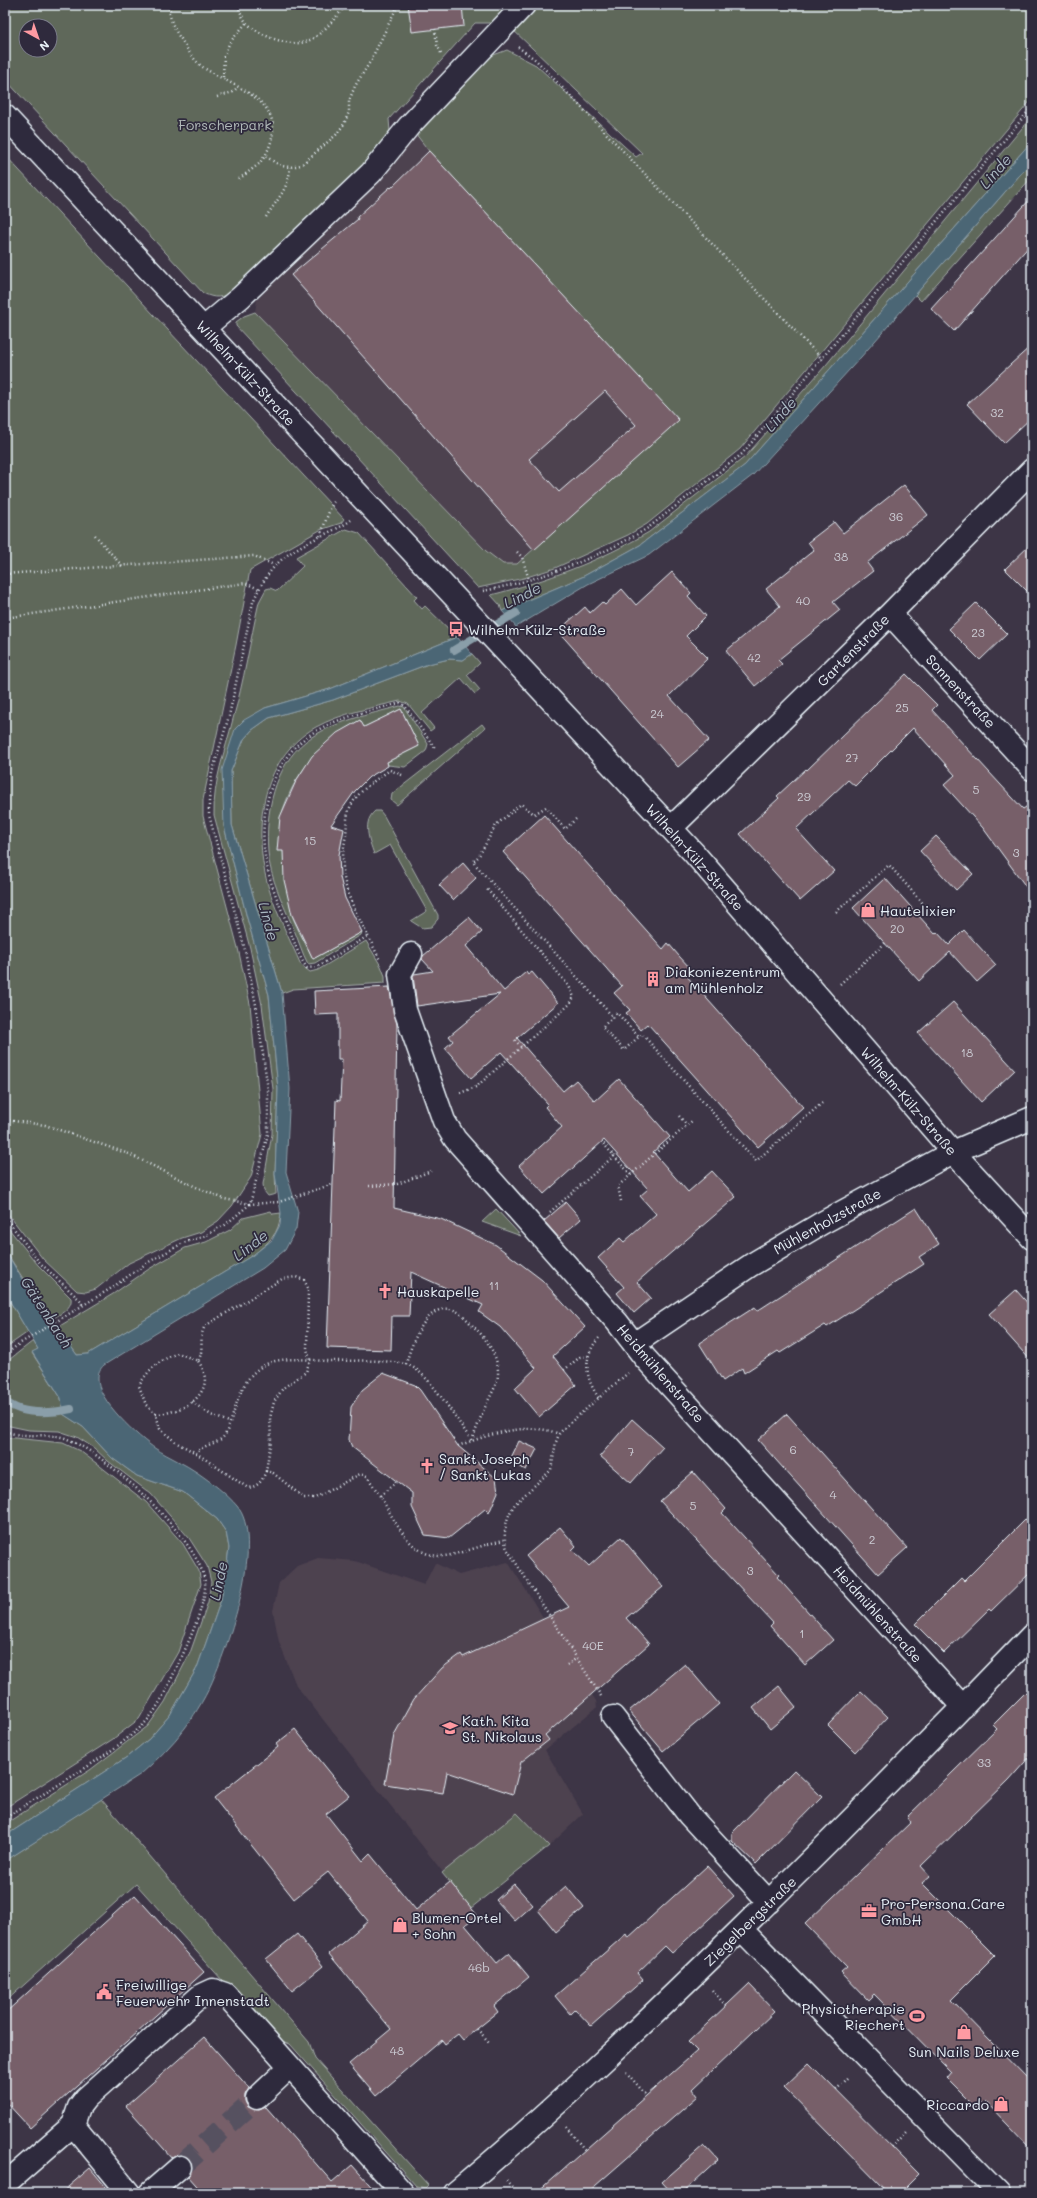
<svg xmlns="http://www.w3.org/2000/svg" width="1037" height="2198" viewBox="0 0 1037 2198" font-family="Mali,sans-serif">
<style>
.built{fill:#4e4250}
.green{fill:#5f675a;stroke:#a4aca9;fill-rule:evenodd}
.water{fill:#4c6674;stroke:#8a9ea9}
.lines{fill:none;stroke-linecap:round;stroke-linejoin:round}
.stream{stroke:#8a9ea9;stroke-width:8}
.building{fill:#775f69;stroke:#e8f1f8;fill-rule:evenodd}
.minor-tunnel{stroke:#575161;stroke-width:22;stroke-dasharray:22 11;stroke-linecap:butt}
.minor-casing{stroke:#e8f1f8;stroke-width:25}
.path{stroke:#e8f1f8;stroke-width:2.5;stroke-dasharray:1 3;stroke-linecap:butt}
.minor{stroke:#2f2a3d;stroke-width:22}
.labels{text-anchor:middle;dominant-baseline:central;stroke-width:3.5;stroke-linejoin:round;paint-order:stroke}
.number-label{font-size:12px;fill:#ccccd4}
.park-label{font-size:14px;fill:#b1bab9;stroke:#2f2a3d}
.street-label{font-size:14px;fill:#e8f1f8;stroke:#2f2a3d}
.poi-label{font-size:14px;fill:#e8f1f8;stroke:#2f2a3d;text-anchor:start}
.water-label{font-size:15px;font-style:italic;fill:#aab9c3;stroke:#2f2a3d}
</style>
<rect width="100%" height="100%" fill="#3d3546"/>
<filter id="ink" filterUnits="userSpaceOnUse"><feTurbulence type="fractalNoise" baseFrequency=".025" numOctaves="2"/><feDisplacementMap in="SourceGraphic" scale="8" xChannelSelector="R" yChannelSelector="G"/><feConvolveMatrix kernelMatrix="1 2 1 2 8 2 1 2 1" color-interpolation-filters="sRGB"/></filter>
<g filter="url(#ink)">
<path class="built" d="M415 133 429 151 679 420 517 564H503L486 551 255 312 257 300 370 186Z
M318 1558 355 1561 424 1585 435 1563 459 1575 508 1562 596 1701 597 1707 545 1750 583 1814 549 1846 471 1908 296 1685 279 1642 273 1611 279 1583 297 1566Z"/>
<path class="green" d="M5 5H518L494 23H475L389 119 390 132 385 146 232 292C221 298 215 299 203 293L5 79ZM26 26H50V50H26Z
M532 5H1032V99L740 449 647 524 628 535 555 568 524 578 478 588 236 326V322L244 316 255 312 486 551 503 564H517L678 420 429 151 415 133 491 56 507 50 536 65 636 157 642 153 510 27Z
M1032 116V141L745 465 640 545 582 577 502 611 500 605 491 595C546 581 600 561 649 532L745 457 826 365Z
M5 155 344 519 341 523 320 530 250 570 236 645 203 800V816L238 948 250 1004 262 1134 251 1177 232 1206 218 1221 201 1232 182 1238 129 1263 96 1289 86 1292 77 1291 43 1259 5 1210Z
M1032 161V177L921 301 915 295Z
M346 529 359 533 417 597 414 600 422 609 425 606 457 637 330 689 265 708 235 729 224 826 247 918 269 995 278 1089 275 1174 276 1194 268 1196 264 1191 263 1184 272 1134 273 1089 262 1005 250 948 214 815C213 781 225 752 233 719 244 681 250 641 259 602L266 589 270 588 277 591 303 566 296 557Z
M472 654 480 663 467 675 480 690 475 694 461 678 422 713 434 728 430 731 408 704 400 701C371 708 342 713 316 727 259 759 252 833 269 889 277 915 290 940 301 965L310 972 318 970 366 941 381 966 385 976V983L293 989 282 993 232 825 231 771 244 739 252 730 269 718 333 700 428 664 449 659 463 660Z
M400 706 404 707 428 744 426 751 405 767 388 765 387 762 419 746 401 709 364 727 360 720C321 742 294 772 281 816 279 823 289 905 292 915 297 930 307 945 313 959L362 932 361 935 315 963 308 964C302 953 298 939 293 927 283 904 270 878 268 852 265 814 274 766 306 741 333 721 368 715 400 706Z
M482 724 485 728 397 805 391 800 392 794Z
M375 811H380L384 816 438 915V919L431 927 422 928 411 921 427 911 390 845 374 854C369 840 362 822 375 811Z
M496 1209 521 1236 482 1222Z
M271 1211 273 1214 281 1213C279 1235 269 1242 253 1255L88 1354 77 1355 63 1335 57 1338 53 1330 113 1294 149 1269 185 1248 206 1242 230 1230 243 1218Z
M5 1224 38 1265 71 1298C73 1309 57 1316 49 1320L5 1250Z
M5 1293 28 1332 5 1348Z
M33 1341 38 1349 32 1353 61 1398 63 1414 83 1427 112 1458 137 1476 183 1492 217 1519 226 1532 229 1548 225 1577 221 1600 197 1668 170 1715 149 1739 127 1757 5 1836V1824L90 1770 148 1726 165 1702 190 1653 208 1602 211 1582 207 1566 189 1538 151 1494 108 1461 94 1448 77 1437 59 1431 29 1430 5 1425V1363Z
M5 1437 63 1443 80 1451 100 1466 146 1502 183 1544 199 1571 201 1584 178 1652 139 1719 113 1739 5 1808Z
M101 1799 309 2042 315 2059 428 2185 425 2188 416 2186 290 2044 274 2038 136 1884 5 2002V1861Z
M517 1813 549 1846 471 1908 442 1873Z"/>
<path class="water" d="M1032 141V161L861 357 753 475 649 555 588 584 516 627 502 611 582 577 640 545 745 465Z
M457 637 472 654 463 660 449 659 428 664 333 700 269 718 252 730 244 739 231 771 232 825 282 993 290 1089 286 1172 298 1212 296 1229 285 1250 263 1268 104 1365C100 1369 98 1372 98 1378 96 1399 139 1438 156 1449 169 1457 185 1464 198 1473 211 1482 227 1494 237 1506 265 1539 230 1639 215 1675 208 1693 196 1713 185 1728 172 1745 157 1760 141 1774L5 1861V1836L127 1757 149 1739 170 1715 197 1668 221 1600 225 1577 229 1548 226 1532 217 1519 183 1492 137 1476 112 1458 83 1427 63 1414 61 1398 32 1352 38 1349 5 1293V1250L57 1338 63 1335 77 1355 88 1354 253 1255 272 1240 280 1225 281 1213 275 1174 278 1089 269 995 247 918 224 826 222 770 235 729 244 720 265 708 330 689Z"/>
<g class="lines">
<path class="stream" d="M454 650 516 613
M5 1401C22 1416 51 1413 71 1409"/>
</g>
<path class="building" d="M408 5H462L464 26 412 32Z
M429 151 679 420 534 550 291 275 358 219 357 217 390 187 391 188ZM605 391 636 425 559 492 529 459Z
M1032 197V243L954 331 931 309Z
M1032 345V417L1004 443 967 404Z
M904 485 928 515 867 563 873 571 833 602 840 610 778 660 782 664 755 686 726 651 780 606 766 589 814 550 808 542 834 522 843 533Z
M1032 543V596L1005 569Z
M672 572 691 593 688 596 706 616 686 636 708 658 669 696 709 740 678 767 558 631 585 607 590 613 602 602 605 605 622 589 636 605Z
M976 603 1007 634 980 660 949 629Z
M906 674 937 705 932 710 1023 809 1032 803V895L983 828 944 785 955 775 913 728 855 786 848 780 796 829 834 871 800 901 740 834 779 798 777 796 806 769 807 770Z
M401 709 419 746 387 762 388 766 369 777 355 791 331 825 344 829 339 855 340 877 345 898 362 932 313 959 292 915 284 880 283 851H277L280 817 296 781 312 756 337 733 360 720 364 727Z
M544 815 663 949 668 943 679 956 690 968 684 973 803 1107 758 1147 648 1024 641 1030 626 1013 630 1010 614 993 622 986 503 852Z
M936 836 973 874 956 890 920 851Z
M463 863 476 878 453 900 439 885Z
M885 878 935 934 937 932 949 945 964 930 996 965 977 982 950 952 919 981 853 908Z
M469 917 482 932 466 946 504 991 526 972 528 975 532 972 558 1003 517 1038 563 1091 576 1080 595 1101 619 1079 670 1137 653 1152 688 1192 712 1171 736 1197 637 1282 651 1298 634 1313 617 1293 624 1287 598 1258 620 1238 624 1242 656 1214 640 1196 648 1189 604 1140 544 1194 519 1166 562 1127 545 1107 548 1104 501 1052 471 1078 445 1048 453 1041 449 1036 500 994 417 1006 413 976 414 974 433 971 422 959 423 956Z
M389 987 397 1024 394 1208 441 1219 496 1245 542 1280 585 1327 553 1356 576 1385 539 1417 515 1388 536 1368 500 1327 479 1312 483 1305 411 1272 409 1316H392L391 1350 327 1348 336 1100 340 1101 342 1059H338V1014L315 1015 314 991Z
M953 1002 1015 1070 981 1102 918 1033Z
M566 1202 581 1219 559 1238 544 1221Z
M916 1208 939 1244 919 1257 924 1264 827 1327 825 1325 780 1353 778 1351 744 1373 742 1368 723 1381 699 1343 755 1307 757 1311Z
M1016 1290 1032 1308V1362L989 1314Z
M383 1373 415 1385 420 1390 458 1446 496 1478 498 1492 489 1513 485 1509 449 1538 425 1535 412 1507V1493L352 1447 349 1440 351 1407 362 1390Z
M787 1414 907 1548 878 1574 758 1440Z
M632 1419 663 1447 631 1483 600 1456Z
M519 1441 537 1449 526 1470 509 1462Z
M693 1472 726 1509 722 1513 779 1575 777 1577 833 1640 805 1665 770 1626 773 1623 660 1501Z
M1032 1513V1571L991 1611 989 1609 944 1653 915 1624 961 1578 964 1581Z
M560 1527 576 1546 572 1550 589 1566 621 1537 663 1587 626 1618 649 1644 545 1735 549 1740 521 1762 513 1794 447 1772 443 1793 385 1784 394 1735 414 1699 442 1668 461 1654 463 1657 569 1607 526 1556Z
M685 1664 719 1704 663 1751 629 1711Z
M779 1686 796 1707 770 1729 753 1708Z
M1032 1686V1754L1009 1780 921 1866 930 1876 922 1883 995 1956 951 2000 1032 2083V2150L984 2100 976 2108 946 2078 951 2072 874 1994 868 2000 841 1972 847 1967 805 1924 911 1822 907 1817 997 1729 993 1725Z
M861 1691 888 1717 855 1752 828 1725Z
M295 1729 349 1796 326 1814 363 1861 370 1854 416 1910 450 1882 477 1915 465 1925 497 1963 509 1953 529 1977 494 2006 498 2012 463 2040 458 2034 445 2044 442 2040 376 2096 349 2064 391 2029 329 1954 368 1921 328 1872 294 1899 214 1798 278 1747 276 1744Z
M794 1770 822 1797 756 1864 732 1841V1833Z
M707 1866 734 1896 672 1953 665 1946 637 1973 643 1980 591 2026 575 2009 570 2014 555 1996 626 1934 628 1938Z
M514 1884 533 1905 515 1921 496 1900Z
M566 1886 584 1908 556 1932 538 1910Z
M135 1895 204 1972 30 2128 5 2101V2013Z
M297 1934 323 1966 292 1991 266 1959Z
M749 1984 775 2011 693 2089 698 2096 587 2193H536L697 2051 688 2042Z
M204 2037 249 2088 245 2095V2101L248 2107 259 2110 266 2107 332 2182 352 2165 377 2193H203L188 2176 192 2165 189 2159 178 2155 172 2158 126 2106Z
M809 2063 919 2174 900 2193H888L784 2087Z
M704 2145 718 2160 682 2193H672L662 2182Z
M90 2168 111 2193H61Z"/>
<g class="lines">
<path class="minor-tunnel" d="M180 2167 257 2098"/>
<defs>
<path id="minor" d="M5 116 693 852 953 1152 1032 1238
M204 328 241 297 371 173 409 126 524 5
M890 614 1032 769
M671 828 890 614 1032 470
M411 954 400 974 405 1010 444 1121 455 1139 617 1322 645 1358 963 1707
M634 1344 751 1265 822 1223 953 1152 1032 1118
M613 1717 689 1815 769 1902
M741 1929 999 2193
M257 2098 290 2067
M73 2125 129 2193
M5 2184 73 2125 79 2107 86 2098 200 1996 213 1990 225 1994 403 2193
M150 2193 180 2167
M455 2193C556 2108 651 2017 745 1925 842 1830 938 1733 1032 1635"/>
</defs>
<use href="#minor" class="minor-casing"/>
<path class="path" d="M170 5C168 16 174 30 181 39 187 49 194 61 204 68 238 90 294 102 265 156L281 166 290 167 301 165 336 135 344 124 349 112V101L355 86 370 62 398 5
M238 5C240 11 242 17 246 22 257 35 289 47 305 42 321 37 336 17 346 5
M435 29 437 45 442 55
M518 47 536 60 823 360
M223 77 224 55 230 42 247 22
M217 97 233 92 238 87
M239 179 259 164 265 156
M266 217C276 201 290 187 290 167
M95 535 123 567
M320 536C324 527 330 506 334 502
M517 552 522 557 529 580
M5 574 254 556 274 565
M483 591C540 580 598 558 648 528L742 454 1032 107
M5 618 245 583 259 589
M402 775 390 770C375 780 355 793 349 810 346 818 347 826 346 835 337 879 348 897 368 936L317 967 307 968C298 956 294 940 288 926 279 903 268 880 265 855 259 815 271 765 304 739 331 718 367 712 400 703L405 706 435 748
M576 819 565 829 546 807 534 814 521 804 496 825 479 856 473 862 613 1017 602 1027 624 1050 642 1034 756 1161 822 1103
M836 912 889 865 927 908
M368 936 380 960
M840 984 885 943
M613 1017 617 1013 639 1037
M515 1040 522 1048
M460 1093 476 1087 570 1004 574 997 569 986 486 888
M679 1116 687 1125
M5 1120 45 1125 129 1154 196 1187 224 1199 250 1204 279 1202 333 1184
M614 1156 631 1175
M369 1186 397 1184 431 1171
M621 1201 618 1186 692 1121
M550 1212 614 1156 602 1142
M5 1217 40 1263 80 1300 83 1306
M599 1338C582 1356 585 1379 599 1398
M5 1355 19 1344 110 1289 147 1263 183 1243 205 1236 225 1225 250 1204 268 1134V1090L256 1005 244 946 209 815V801L212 773 229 716 253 602C269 565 285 553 321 536 331 531 342 527 351 520
M406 1364C411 1345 425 1305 450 1309 460 1310 468 1321 474 1327 487 1339 499 1357 498 1375 497 1386 491 1394 487 1403 481 1415 477 1428 472 1440
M564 1370 580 1357 588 1356
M192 1402 211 1415 229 1422
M156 1414C185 1413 220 1391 198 1361
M5 1431C23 1439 46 1432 65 1438 70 1440 76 1443 81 1446 116 1464 200 1542 205 1582 207 1602 187 1646 178 1665 168 1685 159 1709 143 1725 106 1759 48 1790 5 1818
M458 1446C487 1435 529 1421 559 1434
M196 1453 248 1488C259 1486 262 1481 266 1471
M396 1482 380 1496C397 1523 411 1563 451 1555 468 1551 486 1544 504 1540
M380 1496 367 1476 360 1474 315 1498H304L273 1473 266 1471 271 1440 270 1418 274 1402 283 1388 306 1372 310 1360 307 1349 308 1288 304 1280 296 1277 282 1279 205 1326C198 1338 205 1349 198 1361L178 1353C160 1360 148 1369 139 1386L146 1405 156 1414 160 1429 177 1443 196 1453C204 1443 220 1445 226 1433 236 1412 238 1384 258 1369 265 1364 272 1361 281 1360 295 1358 311 1360 326 1361 352 1361 380 1359 405 1364 409 1365 415 1368 418 1371 436 1385 458 1422 472 1441
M567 1665 577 1658
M601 1696 507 1549C502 1535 506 1517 515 1504L551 1470 556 1442 559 1434 565 1427 628 1373
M712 1990 726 2006
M477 2029 489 2042
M626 2072 647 2096
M836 2090 850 2076
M566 2127 585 2150
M892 2147 907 2132
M507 2180 518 2193"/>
<use href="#minor" class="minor"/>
</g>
</g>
<defs>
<symbol id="bus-bare" viewBox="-9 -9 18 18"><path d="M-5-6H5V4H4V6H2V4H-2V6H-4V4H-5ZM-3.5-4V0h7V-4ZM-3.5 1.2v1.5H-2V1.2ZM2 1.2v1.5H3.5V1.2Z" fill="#ff9aa2" stroke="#2f2a3d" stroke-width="2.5" paint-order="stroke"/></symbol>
<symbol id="shop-bare" viewBox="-9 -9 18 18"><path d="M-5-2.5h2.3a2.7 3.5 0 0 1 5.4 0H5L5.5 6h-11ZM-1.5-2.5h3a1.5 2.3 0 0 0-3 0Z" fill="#ff9aa2" stroke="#2f2a3d" stroke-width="2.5" paint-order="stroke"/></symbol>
<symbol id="building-bare" viewBox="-9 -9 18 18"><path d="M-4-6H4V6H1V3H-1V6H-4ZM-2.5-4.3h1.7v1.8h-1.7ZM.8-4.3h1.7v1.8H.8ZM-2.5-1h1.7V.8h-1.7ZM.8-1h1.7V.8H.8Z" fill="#ff9aa2" stroke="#2f2a3d" stroke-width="2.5" paint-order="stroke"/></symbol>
<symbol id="church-bare" viewBox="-9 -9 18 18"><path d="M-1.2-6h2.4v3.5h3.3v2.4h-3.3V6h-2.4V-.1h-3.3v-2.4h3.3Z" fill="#ff9aa2" stroke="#2f2a3d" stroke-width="2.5" paint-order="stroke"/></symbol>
<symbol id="school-bare" viewBox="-9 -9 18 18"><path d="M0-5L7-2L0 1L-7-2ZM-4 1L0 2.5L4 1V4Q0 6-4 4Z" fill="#ff9aa2" stroke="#2f2a3d" stroke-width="2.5" paint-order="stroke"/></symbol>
<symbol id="office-bare" viewBox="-9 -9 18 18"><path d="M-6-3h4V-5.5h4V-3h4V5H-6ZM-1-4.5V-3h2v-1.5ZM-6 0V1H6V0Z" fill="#ff9aa2" stroke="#2f2a3d" stroke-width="2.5" paint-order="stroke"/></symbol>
<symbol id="civic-bare" viewBox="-9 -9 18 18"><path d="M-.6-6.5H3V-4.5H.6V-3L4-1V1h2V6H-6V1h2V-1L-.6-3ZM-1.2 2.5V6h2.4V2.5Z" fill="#ff9aa2" stroke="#2f2a3d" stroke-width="2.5" paint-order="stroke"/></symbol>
<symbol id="stadium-bare" viewBox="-9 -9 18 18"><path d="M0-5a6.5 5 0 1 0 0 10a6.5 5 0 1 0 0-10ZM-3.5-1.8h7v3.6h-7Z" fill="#ff9aa2" stroke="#2f2a3d" stroke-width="2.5" paint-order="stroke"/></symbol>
</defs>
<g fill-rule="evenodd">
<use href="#bus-bare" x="445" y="618" width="22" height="22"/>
<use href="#shop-bare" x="857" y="899" width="22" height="22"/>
<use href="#building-bare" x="642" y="968" width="22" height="22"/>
<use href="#church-bare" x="374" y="1280" width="22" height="22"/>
<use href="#church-bare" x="416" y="1455" width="22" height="22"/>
<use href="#school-bare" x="439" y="1717" width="22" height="22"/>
<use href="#office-bare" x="858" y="1900" width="22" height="22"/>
<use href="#shop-bare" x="389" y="1914" width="22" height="22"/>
<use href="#civic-bare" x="93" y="1981" width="22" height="22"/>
<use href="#stadium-bare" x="906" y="2005" width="22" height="22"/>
<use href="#shop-bare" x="953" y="2021" width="22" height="22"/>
<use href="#shop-bare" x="990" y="2093" width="22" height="22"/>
</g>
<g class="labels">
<g class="number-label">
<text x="997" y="412">32</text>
<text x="896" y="516">36</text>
<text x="841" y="556">38</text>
<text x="803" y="600">40</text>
<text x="978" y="632">23</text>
<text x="754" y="657">42</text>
<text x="902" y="707">25</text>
<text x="657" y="713">24</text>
<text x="852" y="757">27</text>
<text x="976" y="789">5</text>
<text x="804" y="796">29</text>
<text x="310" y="840">15</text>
<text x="1016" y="852">3</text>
<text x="897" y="928">20</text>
<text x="967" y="1052">18</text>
<text x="494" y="1285">11</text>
<text x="793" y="1449">6</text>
<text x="631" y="1451">7</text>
<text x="833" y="1494">4</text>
<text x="693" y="1505">5</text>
<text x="872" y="1539">2</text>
<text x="750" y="1570">3</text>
<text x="802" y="1633">1</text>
<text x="593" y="1645">40E</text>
<text x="984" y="1762">33</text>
<text x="479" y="1967">46b</text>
<text x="397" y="2050">48</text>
</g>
<g class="park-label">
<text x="225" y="124">Forscherpark</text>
</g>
<g class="street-label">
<text transform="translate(246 373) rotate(47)">Wilhelm-Külz-Straße</text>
<text transform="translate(853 650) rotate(-45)">Gartenstraße</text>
<text transform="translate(961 691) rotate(47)">Sonnenstraße</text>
<text transform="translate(695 857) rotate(48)">Wilhelm-Külz-Straße</text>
<text transform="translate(909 1101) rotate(49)">Wilhelm-Külz-Straße</text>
<text transform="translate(827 1221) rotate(-29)">Mühlenholzstraße</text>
<text transform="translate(661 1373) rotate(49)">Heidmühlenstraße</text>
<text transform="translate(878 1614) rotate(48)">Heidmühlenstraße</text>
<text transform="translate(750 1921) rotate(-44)">Ziegelbergstraße</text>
</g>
<g class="poi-label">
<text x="468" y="629">Wilhelm-Külz-Straße</text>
<text x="880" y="910">Hautelixier</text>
<text x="665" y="971">Diakoniezentrum<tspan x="665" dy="16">am Mühlenholz</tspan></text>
<text x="397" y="1291">Hauskapelle</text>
<text x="439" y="1458">Sankt Joseph<tspan x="439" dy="16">/ Sankt Lukas</tspan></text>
<text x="462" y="1720">Kath. Kita<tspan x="462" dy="16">St. Nikolaus</tspan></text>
<text x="881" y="1903">Pro-Persona.Care<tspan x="881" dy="16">GmbH</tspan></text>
<text x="412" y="1917">Blumen-Ortel<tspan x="412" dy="16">+ Sohn</tspan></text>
<text x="116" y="1984">Freiwillige<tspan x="116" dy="16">Feuerwehr Innenstadt</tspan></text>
<text x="905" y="2008" text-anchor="end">Physiotherapie<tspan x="905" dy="16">Riechert</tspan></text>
<text x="964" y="2051" text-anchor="middle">Sun Nails Deluxe</text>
<text x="989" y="2104" text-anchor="end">Riccardo</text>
</g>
<g class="water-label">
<text transform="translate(995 171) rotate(-49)">Linde</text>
<text transform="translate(780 414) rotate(-49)">Linde</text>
<text transform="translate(522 595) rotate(-27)">Linde</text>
<text transform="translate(269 921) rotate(75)">Linde</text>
<text transform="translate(250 1245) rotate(-38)">Linde</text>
<text transform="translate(47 1312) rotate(57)">Gätenbach</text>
<text transform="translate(218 1581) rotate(-78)">Linde</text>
</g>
</g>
<rect width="1037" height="2198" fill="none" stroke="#2f2a3d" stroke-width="20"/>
<rect x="10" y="10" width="1017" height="2178" fill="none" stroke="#e8f1f8" stroke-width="1.5" filter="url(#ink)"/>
<g transform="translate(38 38) rotate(140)"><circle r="19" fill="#2f2a3d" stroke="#797a88"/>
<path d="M0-3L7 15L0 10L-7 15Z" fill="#ff9aa2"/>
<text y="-6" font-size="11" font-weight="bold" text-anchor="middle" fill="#e8f1f8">N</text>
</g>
</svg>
